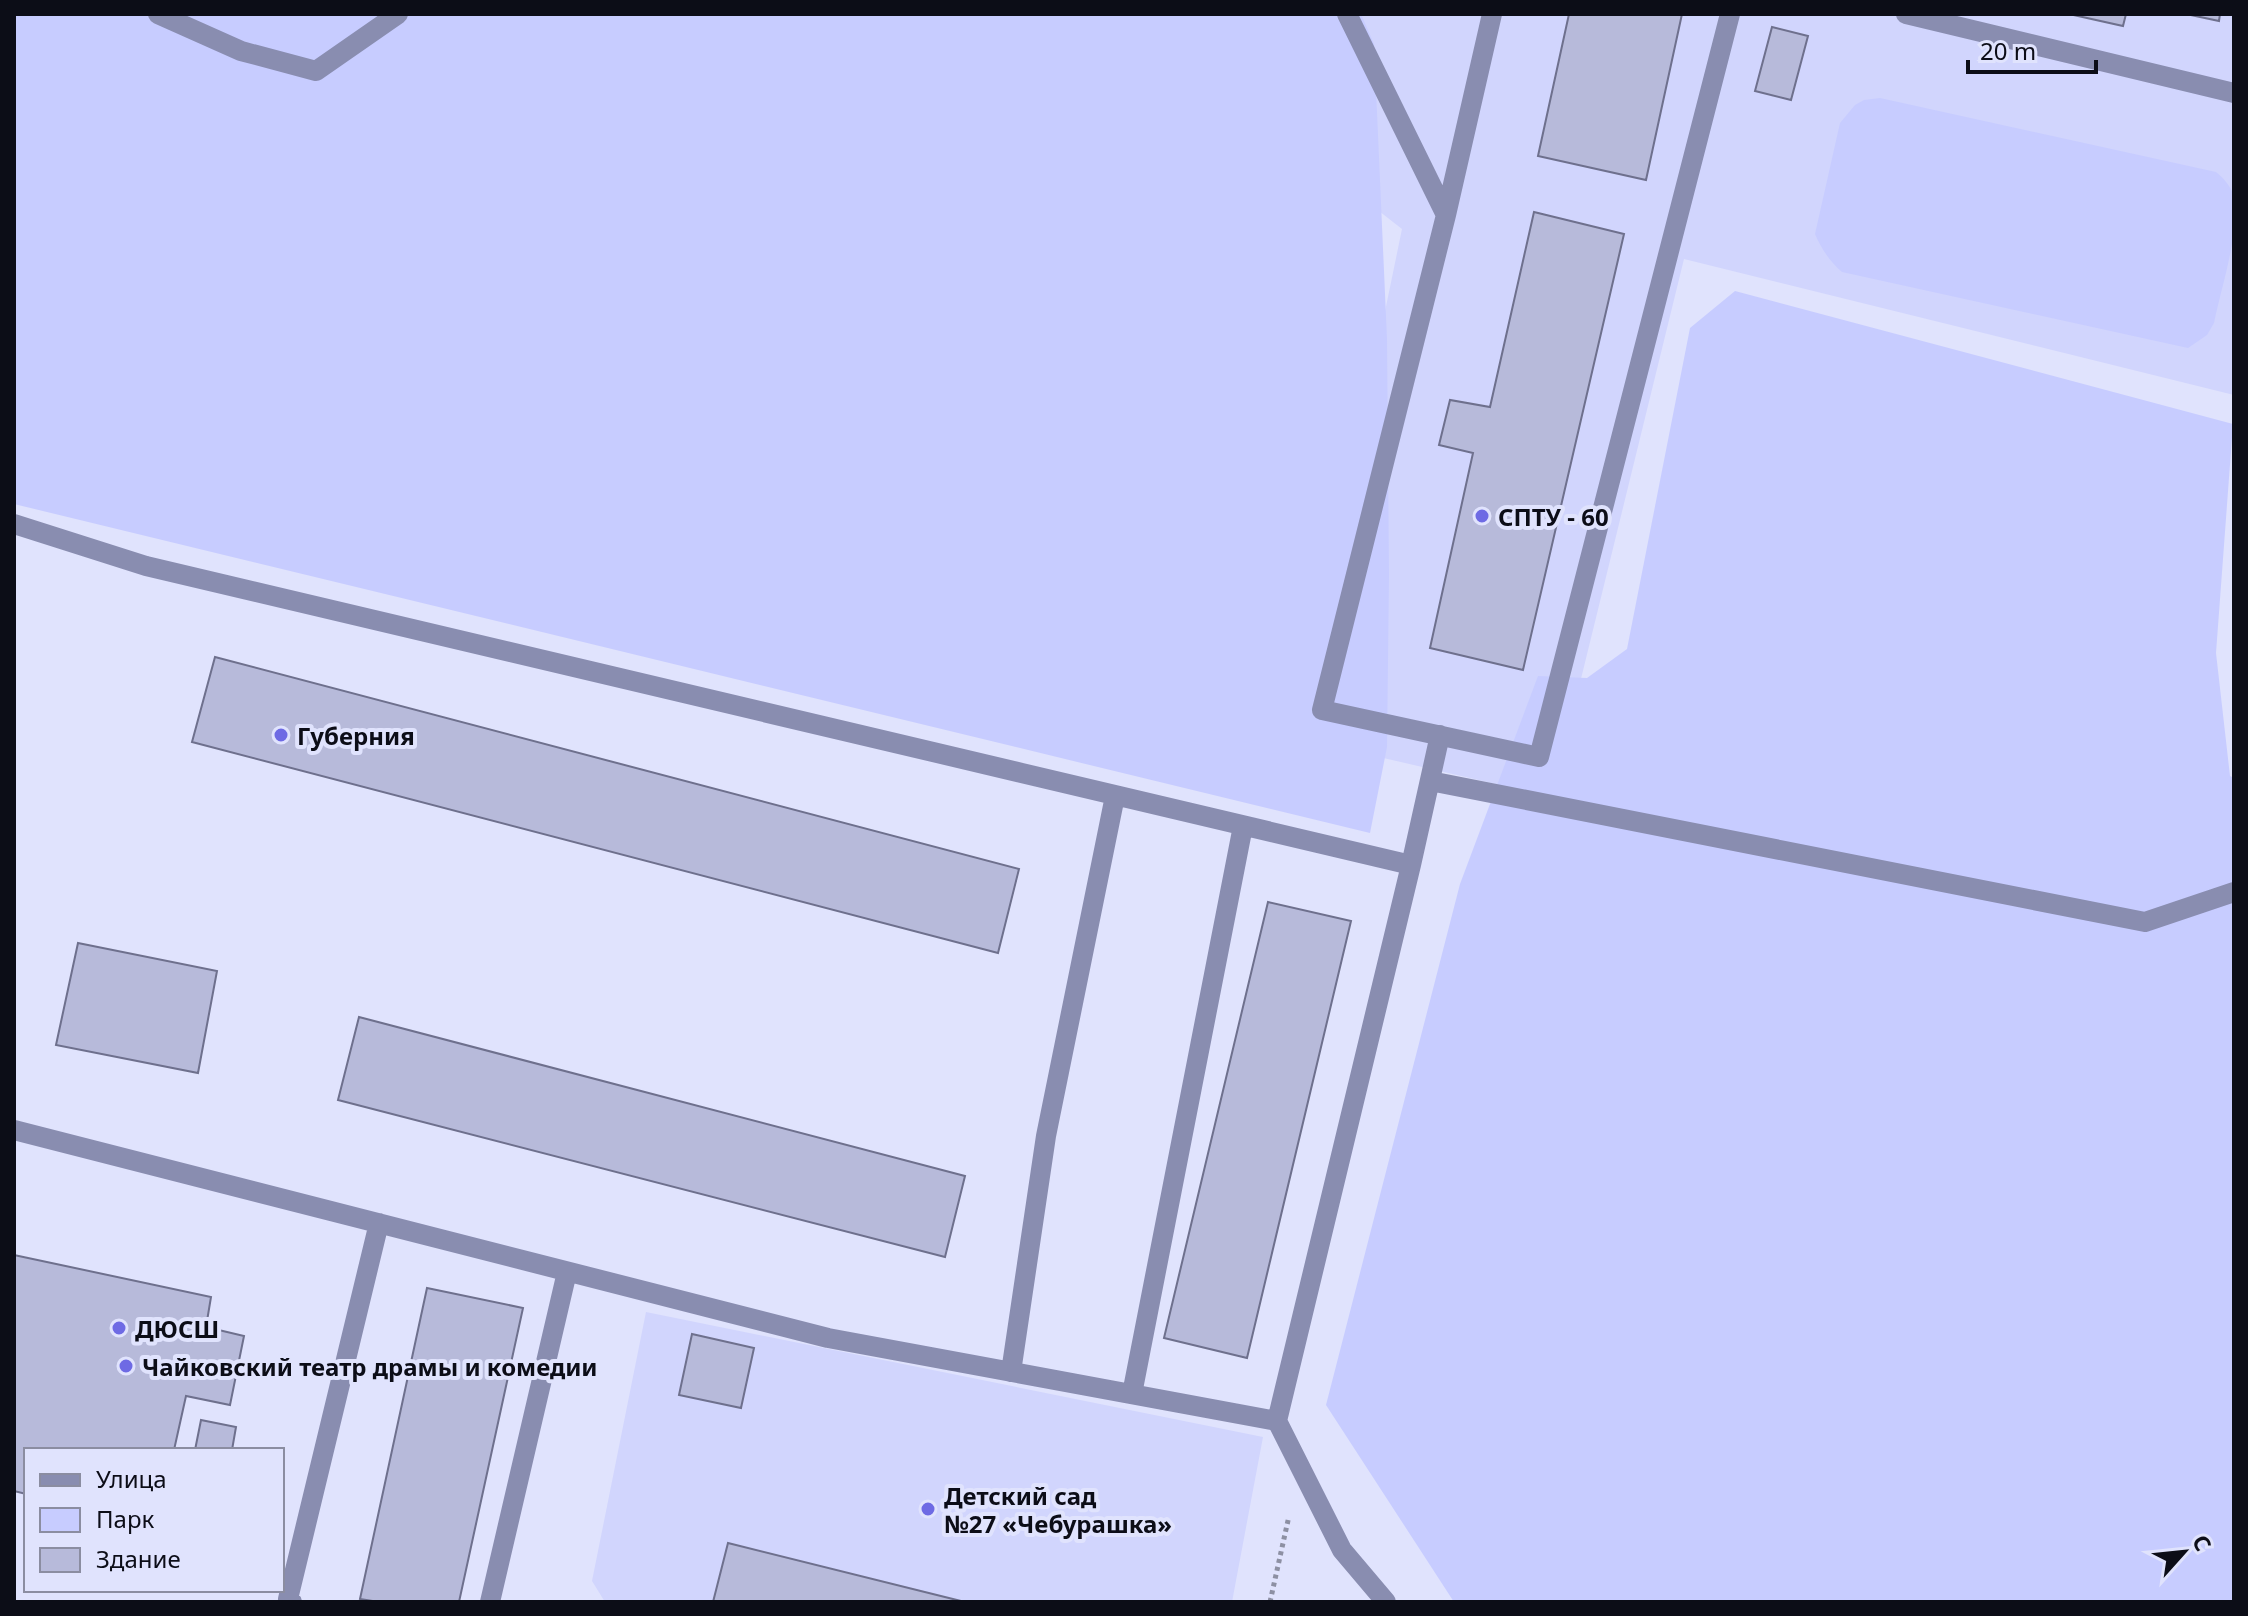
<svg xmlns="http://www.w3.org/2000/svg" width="2248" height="1616" viewBox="0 0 2248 1616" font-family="'Noto Sans',sans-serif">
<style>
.built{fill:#d1d5fd}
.green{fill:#c7ccff}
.building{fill:#b7bada;stroke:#6e708d;stroke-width:2}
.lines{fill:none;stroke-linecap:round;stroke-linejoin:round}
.path{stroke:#8d90a3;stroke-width:5;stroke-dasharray:4 4;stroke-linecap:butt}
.minor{stroke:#898db0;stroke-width:20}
.poi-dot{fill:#6e6ae4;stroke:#e0e3fd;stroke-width:3}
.labels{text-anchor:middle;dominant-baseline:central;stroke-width:8;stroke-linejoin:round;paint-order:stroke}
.poi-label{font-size:24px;font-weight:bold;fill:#0c0d17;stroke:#e0e3fd;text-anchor:start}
</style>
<rect width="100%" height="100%" fill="#e0e3fd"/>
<path class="built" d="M1305 14H2234V395L1684 259 1552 797 1297 738 1402 229 1370 204Z
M646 1312 1263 1437 1232 1602H605L592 1581Z"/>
<path class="green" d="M14 14H1361L1374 44 1387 339 1389 575 1387 747 1370 833 14 504Z
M1880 98 2216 172C2224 178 2232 188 2234 197 2240 232 2221 288 2214 323L2207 335 2188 348 1842 272C1830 262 1821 248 1815 234L1840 123 1855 105 1864 100Z
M1735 291 2233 424 2216 653 2230 776 2234 778V1602H1454L1326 1405 1460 884 1538 676 1587 678 1627 649 1690 328Z"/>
<path class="building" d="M1569 14H1682L1646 180 1538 156Z
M2069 14H2126L2123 26Z
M2186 14H2220L2219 21Z
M1772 27 1808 36 1791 100 1755 91Z
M1534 212 1624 234 1523 670 1430 648 1473 453 1439 445 1450 400 1490 407Z
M215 657 1019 869 998 953 192 742Z
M1268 902 1351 921 1247 1358 1164 1338Z
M78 943 217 971 198 1073 56 1045Z
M359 1017 965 1176 945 1257 338 1100Z
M14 1255 211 1297 206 1327 244 1336 230 1405 186 1396 174 1450H26V1494L14 1491Z
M427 1288 523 1308 459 1602H379L360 1599Z
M692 1334 754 1348 741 1408 679 1395Z
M201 1420 236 1427 232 1450H195Z
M728 1543 965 1602H713Z"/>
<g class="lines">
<path class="path" d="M1270 1602 1289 1516"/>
<path class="minor" d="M158 14 241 51 316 71 398 14
M1347 14 1446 215
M1492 14 1446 215 1322 710 1539 757 1730 14
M1906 14 2234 93
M14 524 146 566 1411 865
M1430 781 2145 922 2234 892
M14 1130 828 1338 1277 1421 1411 865 1440 735
M1011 1372 1046 1136 1115 796
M1132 1394 1243 826
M1277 1421 1342 1550 1386 1602
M292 1602 288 1599 379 1223
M490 1602 567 1272"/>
</g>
<g class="poi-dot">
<circle cx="1482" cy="516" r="8"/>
<circle cx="281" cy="735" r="8"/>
<circle cx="119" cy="1328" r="8"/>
<circle cx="126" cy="1366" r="8"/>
<circle cx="928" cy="1509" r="8"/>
</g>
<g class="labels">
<g class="poi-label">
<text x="1498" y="516">СПТУ - 60</text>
<text x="297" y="735">Губерния</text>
<text x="135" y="1328">ДЮСШ</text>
<text x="142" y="1366">Чайковский театр драмы и комедии</text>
<text x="944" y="1495">Детский сад<tspan x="944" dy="28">№27 «Чебурашка»</tspan></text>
</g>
</g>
<rect width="2248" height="1616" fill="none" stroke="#0c0d17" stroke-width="32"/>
<rect x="24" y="1448" width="260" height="144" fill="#e0e3fd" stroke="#8b8da1" stroke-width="2"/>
<rect x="40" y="1474" width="40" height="12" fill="#898db0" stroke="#8b8da1" stroke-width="2"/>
<text x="96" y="1488" font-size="24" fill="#0c0d17">Улица</text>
<rect x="40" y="1508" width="40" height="24" fill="#c7ccff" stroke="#8b8da1" stroke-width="2"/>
<text x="96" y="1528" font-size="24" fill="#0c0d17">Парк</text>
<rect x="40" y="1548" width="40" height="24" fill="#b7bada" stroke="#8b8da1" stroke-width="2"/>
<text x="96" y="1568" font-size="24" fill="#0c0d17">Здание</text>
<g transform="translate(2184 1552) rotate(63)" stroke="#e0e3fd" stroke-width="6" paint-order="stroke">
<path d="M0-6L14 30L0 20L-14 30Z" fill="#0c0d17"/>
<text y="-12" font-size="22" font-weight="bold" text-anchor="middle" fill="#0c0d17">С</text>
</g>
<path d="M1968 60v12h128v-12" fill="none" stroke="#0c0d17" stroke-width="4"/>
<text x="1980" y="60" font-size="24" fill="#0c0d17" stroke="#e0e3fd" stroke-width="6" paint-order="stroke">20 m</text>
</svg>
